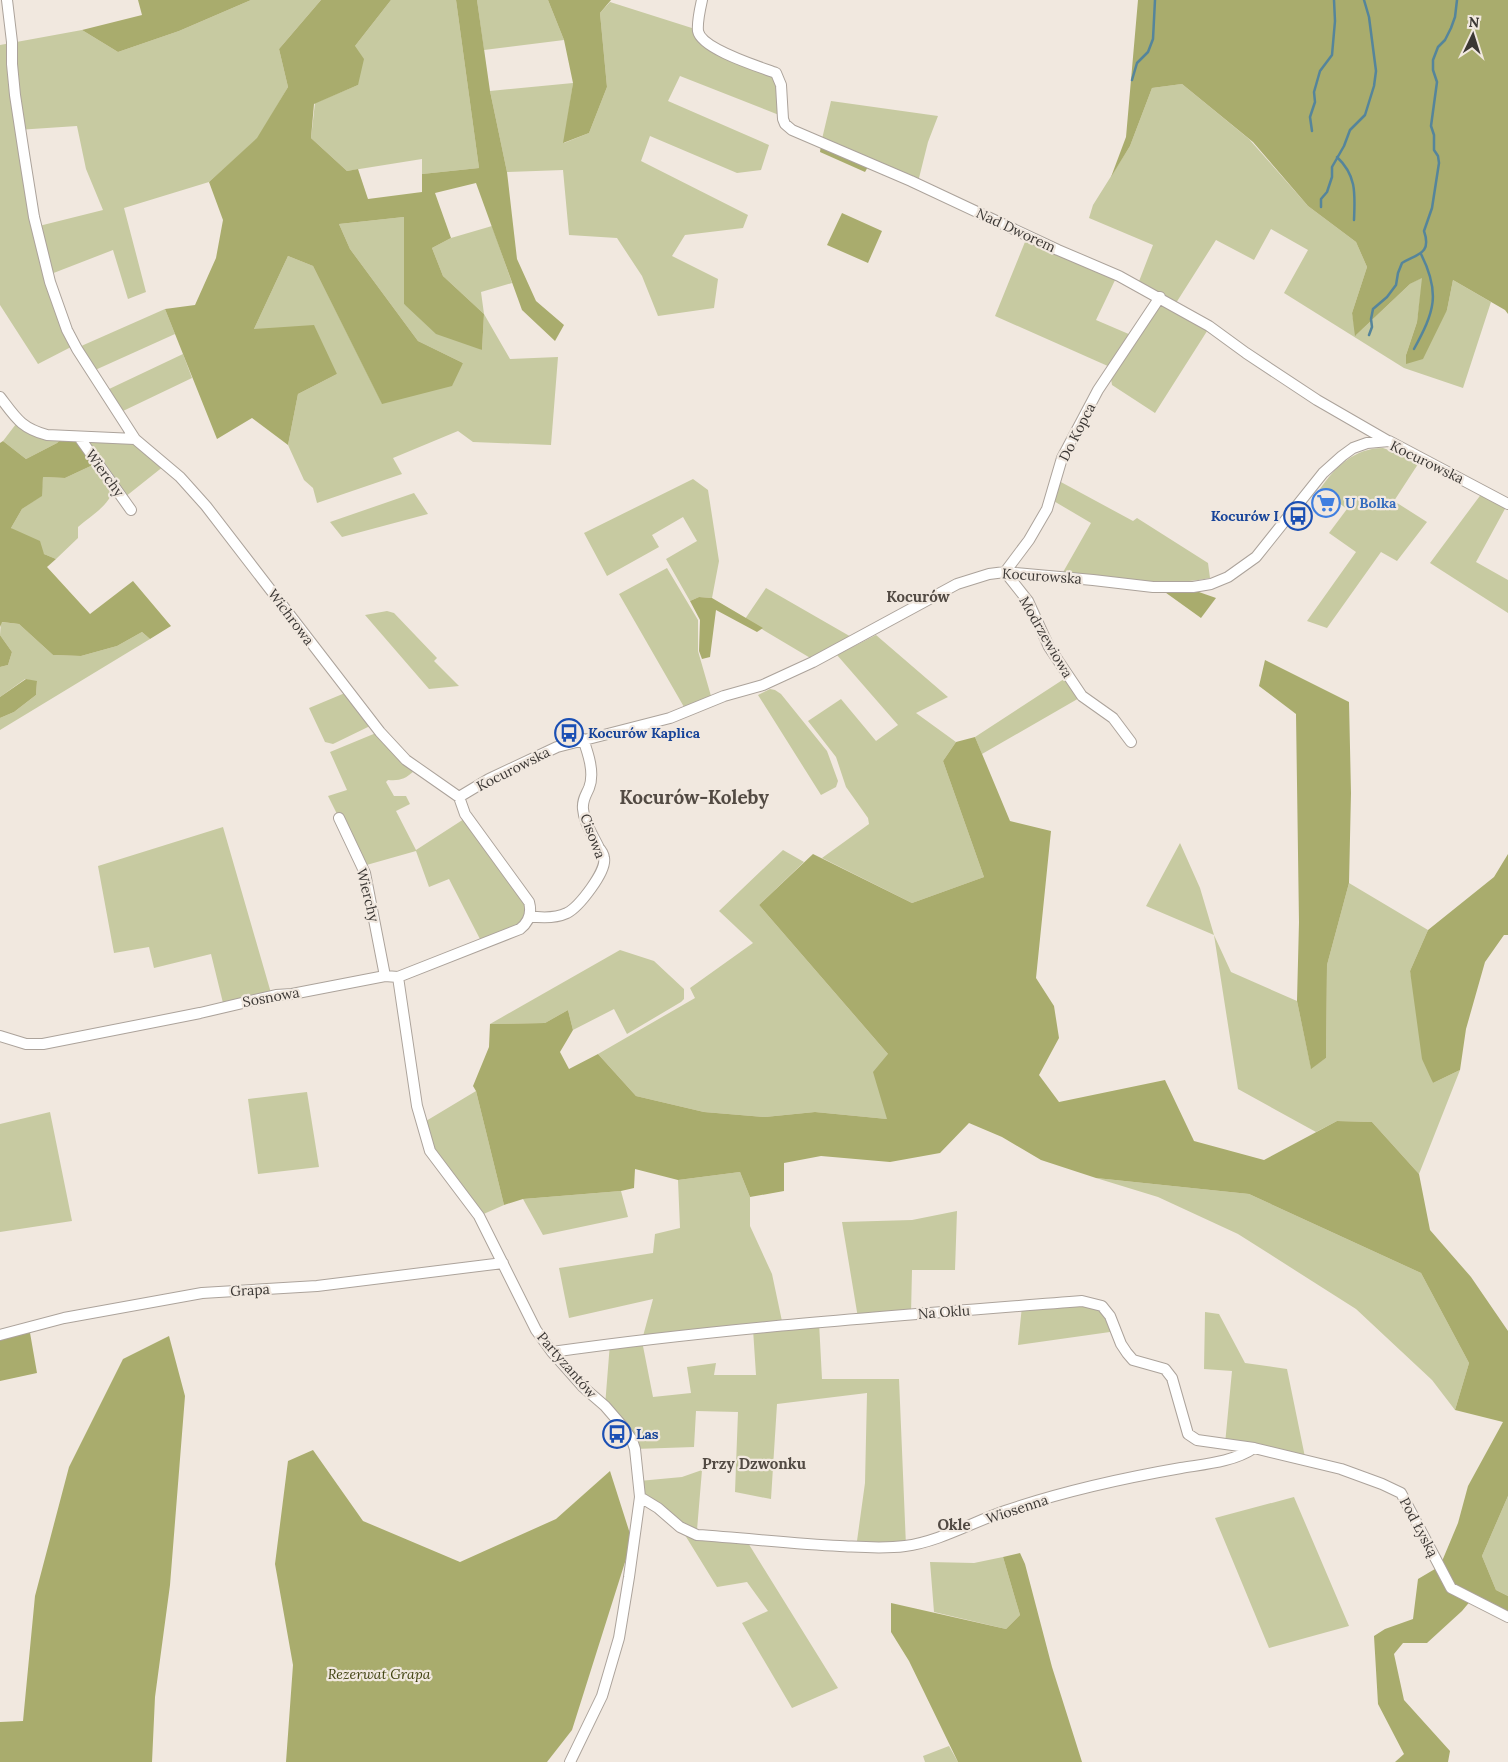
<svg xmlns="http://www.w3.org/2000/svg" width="1508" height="1762" viewBox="0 0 1508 1762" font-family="Lora,serif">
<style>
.green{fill:#c7caa1;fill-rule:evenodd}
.forest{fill:#a9ac6d}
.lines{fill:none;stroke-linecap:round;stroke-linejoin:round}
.stream{stroke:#55859b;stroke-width:2.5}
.minor-casing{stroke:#aca39b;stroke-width:12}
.minor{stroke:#fff;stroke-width:10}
.labels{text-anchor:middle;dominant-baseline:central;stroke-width:4.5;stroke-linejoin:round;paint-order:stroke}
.street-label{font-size:14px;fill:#3b3734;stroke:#f1e8df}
.shop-label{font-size:14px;font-weight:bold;fill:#366cbe;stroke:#f1e8df;text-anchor:start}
.transit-label{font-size:14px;font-weight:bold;fill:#164399;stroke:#f1e8df;text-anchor:start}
.park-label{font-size:14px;font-style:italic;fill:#414311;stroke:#f1e8df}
.neighbourhood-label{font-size:15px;font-weight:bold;fill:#524a43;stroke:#f1e8df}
.district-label{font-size:19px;font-weight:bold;fill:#524a43;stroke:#f1e8df}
</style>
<rect width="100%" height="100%" fill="#f1e8df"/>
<path class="green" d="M251 0H321L279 49 288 87 258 138 209 182 124 208 146 292 128 299 113 250 51 274 39 226 103 210 86 169 77 126 17 130C27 204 37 280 71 347L38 364 0 305V45L82 30 118 52 179 31Z
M391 0H456L479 168 422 174V159L347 171 311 138 315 103 358 85 355 46Z
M477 0H548L564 40 484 50Z
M610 2 695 29V34L774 74 778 87 779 115 680 76 668 101 769 145 761 170 737 173 650 136 641 161 748 215 743 228 685 235 672 256 718 279 714 308 658 316 642 276 617 238 569 235 563 170 507 172 490 91 573 83 564 143 589 133 607 87 600 13Z
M1182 84 1249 139 1308 206 1356 242 1367 267 1352 313 1356 335 1410 284 1423 277 1417 322 1406 355 1447 310 1453 280 1491 302 1463 388 1404 368 1284 293 1308 250 1271 229 1254 260 1216 240 1176 303 1138 284 1153 245 1089 218 1093 205 1130 146 1152 88Z
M831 101 938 116 928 142 918 182 822 139Z
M404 217V304L482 350 484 314 443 276 432 248 451 238 492 226 512 283 481 292 484 314 510 359 558 357 551 445 473 442 458 431 393 458 402 474 317 503 313 488 304 480 288 445 298 394 337 374 254 329 288 256 313 266 382 403 463 363 418 341 350 249 339 224Z
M1027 237 1116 278 1096 320 1131 335 1110 367 995 316Z
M1163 304 1209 328 1155 413 1112 385 1111 379 1159 305Z
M165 309 175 334 93 371 79 347Z
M183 354 192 378 123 411 107 390Z
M16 424 62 438 57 443 26 459 3 441Z
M92 440 135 444 164 466 125 497 90 445Z
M1383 448 1420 461 1394 501 1427 522 1397 561 1381 552 1327 628 1307 621 1356 552 1329 533 1347 509 1320 489C1335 467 1355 448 1383 448Z
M95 464 113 488C112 504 89 517 78 527V538L56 559 44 554 11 528 22 509 41 496 43 477 65 478Z
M693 479 708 490 719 561 712 598 699 597 690 601 666 559 697 541 683 517 652 535 659 547 607 576 584 533Z
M1059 481 1133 521 1137 518 1208 563 1210 578C1161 588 1111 578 1062 574L1091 523 1052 500Z
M414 493 428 514 342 537 330 522Z
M1482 493 1506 507 1476 562 1508 580V613L1430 563Z
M667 568 698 620V651L711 696 684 707 619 594Z
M766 588 853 638 812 659 745 619Z
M387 611 394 613 437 658 434 661 459 686 429 689 365 615Z
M1 622 19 624 53 655 81 656 117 646 142 632 150 639 0 730V718L14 712 36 695 37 682 25 679 0 697V667L8 665 12 652 0 635Z
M876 635 948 697 916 713 956 742 943 761 984 877 912 903 822 858 869 824 868 818 846 787 836 757 808 721 841 699 876 741 898 725 837 655Z
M1067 677 1081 697 982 754 975 737Z
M770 689 775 690 781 694 827 751 838 781 836 787 821 795 758 695Z
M345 693 370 726 333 744 325 742 309 708Z
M376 733 414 771C405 779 400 781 388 780L386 782 394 796H406L410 804 396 811 416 850 464 819 526 904 523 920 515 927 481 941 449 879 429 887 416 851 363 866 328 796 347 790 330 752Z
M223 827 271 993 223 1003 211 954 154 968 149 947 114 953 98 866Z
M1180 843 1200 888 1214 935 1231 972 1297 1001 1311 1068 1326 1058 1327 965 1349 883 1428 930 1410 971 1433 1083 1460 1070 1419 1174 1372 1122 1337 1121 1316 1132 1238 1089 1214 935 1146 906Z
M783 850 804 862 759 905 888 1054 887 1119 815 1112 765 1117 704 1112 636 1096 598 1054 695 998 690 988 753 943 719 911Z
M620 950 654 961 684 989V999L681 1002 627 1034 614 1009 573 1030 568 1010 545 1023 490 1024Z
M476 1091 504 1205 479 1216 437 1156 429 1139 426 1121Z
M307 1092 319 1167 258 1174 248 1099Z
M50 1112 72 1221 0 1232V1124Z
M740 1172 750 1197V1226L772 1274 783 1326 819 1322 822 1379H899L906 1546 878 1548 857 1541 865 1483 867 1393 777 1404 771 1499 735 1492 738 1412 696 1411 694 1447 635 1449 605 1406 610 1343 642 1340 653 1299 569 1318 559 1268 653 1253 655 1234 680 1228 678 1180ZM753 1329 756 1375H714L716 1363 687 1367 691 1393 653 1397 642 1341Z
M1096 1178 1249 1194 1421 1273 1469 1363 1455 1410 1432 1380 1356 1309 1238 1234 1158 1197Z
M621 1191 628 1217 543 1235 523 1199Z
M957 1211 955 1270H912L911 1314 858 1318 842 1222 912 1220Z
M1093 1303 1117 1331 1018 1345 1022 1306Z
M1205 1312 1219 1314 1245 1363 1287 1369 1306 1462 1225 1444 1232 1371 1204 1369Z
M702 1470 697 1530 745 1538 838 1688 792 1708 742 1623 768 1611 747 1582 717 1587 680 1527 640 1497 639 1481 682 1477Z
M1508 1496V1596L1496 1590 1482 1556Z
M1294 1497 1349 1626 1269 1648 1215 1518Z
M1003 1557 1020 1615 1006 1629 934 1612 930 1562 974 1563Z
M949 1746 958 1762H925L923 1756Z"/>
<path class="forest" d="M138 0H251L179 31 118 52 82 30 142 15Z
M321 0H391L355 46 364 59 358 85 314 104 311 138 347 171 358 169 368 199 422 192V174L479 168 456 0H477L490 91 507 172 517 259 536 301 564 325 555 341 522 310 476 183 435 193 451 238 432 248 443 276 484 314 482 350 436 334 404 304V217L339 224 350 249 418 341 463 363 452 386 382 404 313 266 288 256 254 329 314 325 337 374 298 394 288 445 252 418 217 439 165 309 195 305 216 258 223 220 209 182 257 138 288 87 279 49Z
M548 0H611L600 13 607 87 589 133 563 143 573 83 564 40Z
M1138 0H1508V314L1505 310 1453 280 1447 310 1423 359 1406 364V355L1417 322 1422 278 1410 284 1355 336 1352 313 1367 267 1356 242 1308 206 1253 142 1182 84 1152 88 1130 146 1111 177 1126 137Z
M821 145 869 165 865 172 820 152Z
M842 213 882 231 868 263 827 245Z
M64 436 79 437 95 464 65 478 43 477 42 496 22 509 11 528 40 541 44 554 56 559 47 567 90 614 133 581 171 626 150 639 142 632 117 646 81 656 53 655 19 624 2 622 0 627V443L3 441 26 459 57 443Z
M1162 590 1196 591 1216 598 1201 618Z
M699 597 712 598 763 628 757 632 716 610 710 657 702 659 699 651 700 620 690 601Z
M0 635 12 652 8 665 0 667Z
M1265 660 1349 702 1351 793 1349 883 1327 965 1326 1058 1311 1069 1297 1001 1299 922 1296 714 1259 686Z
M26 679 37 681 36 695 14 712 0 718V697Z
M975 737 1010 821 1051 831 1036 978 1054 1006 1059 1038 1039 1075 1059 1102 1165 1080 1194 1141 1264 1160 1337 1121 1372 1122 1419 1174 1430 1230 1471 1277 1508 1331V1496L1482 1556 1496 1590 1508 1596V1617L1472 1599 1462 1611 1427 1643H1403L1394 1654 1404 1700 1450 1751 1448 1762H1395L1404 1754 1378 1704 1374 1636 1385 1629 1413 1619 1418 1579 1440 1566 1458 1523 1468 1486 1503 1422 1455 1410 1469 1363 1421 1273 1249 1194 1096 1178 1041 1160 1002 1137 969 1123 940 1153 890 1162 821 1156 784 1163V1191L750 1197 740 1172 678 1180 635 1169 634 1188 621 1191 523 1199 504 1205 476 1091 473 1086 489 1047 490 1024 545 1023 568 1010 573 1030 560 1052 569 1069 598 1054 636 1096 704 1112 765 1117 815 1112 887 1119 873 1072 888 1054 759 905 813 854 912 903 984 877 943 761 956 742Z
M1508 854V935H1504L1485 962 1466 1029 1460 1070 1433 1083 1422 1059 1410 971 1428 930 1494 877Z
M29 1327 37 1373 0 1381V1335Z
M169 1336 185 1396 170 1585 155 1697 152 1762H0V1722L23 1721 35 1596 69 1467 123 1359Z
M313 1450 363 1521 460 1562 556 1519 610 1471 632 1540 572 1730 547 1762H286L293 1665 275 1564 288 1461Z
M1020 1553 1025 1564 1052 1667 1082 1762H958L909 1661 891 1632V1603L1006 1629 1020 1615 1003 1557Z"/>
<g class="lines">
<path class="stream" d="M1132 80 1137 63 1148 52 1153 39 1155 0
M1312 131 1310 117 1315 102 1314 92 1320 71 1332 55 1335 21 1334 0
M1337 157C1357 176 1355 194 1354 220
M1321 207V199L1327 192 1332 177V167L1344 146 1350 130 1365 115 1374 86 1376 71 1369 17 1364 0
M1369 335 1372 327 1371 319 1373 309 1387 297 1396 285 1398 273 1402 263C1417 254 1432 254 1424 231L1432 208 1439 163 1438 156 1434 150V135L1431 126 1437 82 1433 70V60L1438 47 1445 40 1451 28 1455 17 1457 0
M1414 349C1434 312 1441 294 1421 254"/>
<defs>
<path id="minor" d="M7 0 12 42V64L15 95 24 154 34 217 50 282 67 330 77 349 135 439
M702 0C700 9 697 22 698 31 701 49 760 67 776 73L781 85 783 119 785 124 792 130 911 181 1058 250 1119 276 1209 326 1246 353 1317 400 1388 441
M0 397C16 418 21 428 47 435L135 439 180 477 206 506 380 732 406 760 459 797 465 814 529 902C532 913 529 922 520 929L398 977 385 976 292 994 276 995 200 1013 43 1044H26L0 1036
M79 437 131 510
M1005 572 1029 540 1047 509 1062 458 1098 390 1160 297
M1005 572 1028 601 1049 647 1082 696 1113 718 1131 742
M459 797 489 779 557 747 670 718 724 696 763 685 813 662 957 584 989 574 1005 572 1093 580 1153 587H1193L1211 584 1228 577 1256 557 1323 473 1342 456 1353 448 1367 443 1389 441 1508 504
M339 818 365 873 385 976
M529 916C541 918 556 918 567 913 579 907 607 871 604 858 604 855 601 850 599 848 593 835 584 823 583 809 582 800 586 795 589 788 595 773 588 753 583 739
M398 977 417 1106 430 1151 479 1216 536 1330 552 1352 583 1387 605 1406 624 1428 632 1440 635 1449 640 1497 629 1577 619 1638 602 1696 570 1762
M0 1335 64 1318 202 1293 317 1286 503 1263
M552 1352C728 1327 905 1315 1082 1301L1102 1306 1110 1316 1121 1344 1127 1353 1133 1360 1165 1369 1172 1378 1188 1434 1197 1440 1254 1448 1341 1469 1382 1484 1401 1493 1451 1588 1508 1617
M640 1497 658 1508 680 1527 697 1535C745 1538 792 1544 840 1546 862 1547 883 1549 905 1546 938 1542 973 1522 1005 1511 1061 1492 1123 1478 1181 1468 1205 1464 1233 1462 1254 1448"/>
</defs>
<use href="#minor" class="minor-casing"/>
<use href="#minor" class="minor"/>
</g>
<defs>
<symbol id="supermarket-ring" viewBox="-11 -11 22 22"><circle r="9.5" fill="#f1e8df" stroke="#3f7fe0" stroke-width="1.5"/><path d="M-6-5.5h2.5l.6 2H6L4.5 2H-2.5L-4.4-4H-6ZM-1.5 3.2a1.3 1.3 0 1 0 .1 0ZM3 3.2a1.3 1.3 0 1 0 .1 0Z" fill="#3f7fe0"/></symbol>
<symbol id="bus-ring" viewBox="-11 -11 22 22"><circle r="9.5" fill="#f1e8df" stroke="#1a4fb4" stroke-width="1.5"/><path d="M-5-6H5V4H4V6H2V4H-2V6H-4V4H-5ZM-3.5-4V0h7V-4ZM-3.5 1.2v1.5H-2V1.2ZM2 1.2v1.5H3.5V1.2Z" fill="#1a4fb4"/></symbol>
</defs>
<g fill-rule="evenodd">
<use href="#supermarket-ring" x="1310" y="487" width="32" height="32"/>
<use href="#bus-ring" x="1282" y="500" width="32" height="32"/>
<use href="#bus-ring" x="553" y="717" width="32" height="32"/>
<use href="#bus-ring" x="601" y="1418" width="32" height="32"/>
</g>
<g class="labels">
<g class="street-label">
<text transform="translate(1016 230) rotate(25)">Nad Dworem</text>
<text transform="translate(1077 432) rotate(-63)">Do Kopca</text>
<text transform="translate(1427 462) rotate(26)">Kocurowska</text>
<text transform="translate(105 473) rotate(54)">Wierchy</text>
<text transform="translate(1042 576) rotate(4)">Kocurowska</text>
<text transform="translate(291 617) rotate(53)">Wichrowa</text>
<text transform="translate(1046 637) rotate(60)">Modrzewiowa</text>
<text transform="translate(513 769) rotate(-27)">Kocurowska</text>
<text transform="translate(593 836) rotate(69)">Cisowa</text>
<text transform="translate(368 895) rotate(76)">Wierchy</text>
<text transform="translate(271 997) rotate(-10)">Sosnowa</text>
<text transform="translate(250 1290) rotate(-3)">Grapa</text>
<text transform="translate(944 1312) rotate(-4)">Na Oklu</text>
<text transform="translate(567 1365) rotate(49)">Partyzantów</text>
<text transform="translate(1017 1509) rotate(-18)">Wiosenna</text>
<text transform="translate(1419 1527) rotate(62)">Pod Łyską</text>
</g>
<g class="shop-label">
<text x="1345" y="503">U Bolka</text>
</g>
<g class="transit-label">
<text x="1279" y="516" text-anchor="end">Kocurów I</text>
<text x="588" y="733">Kocurów Kaplica</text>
<text x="636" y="1434">Las</text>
</g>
<g class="park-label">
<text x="379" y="1674">Rezerwat Grapa</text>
</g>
<g class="neighbourhood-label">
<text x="918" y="596">Kocurów</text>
<text x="754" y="1463">Przy Dzwonku</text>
<text x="954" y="1524">Okle</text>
</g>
<g class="district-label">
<text x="694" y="797">Kocurów-Koleby</text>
</g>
</g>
<g transform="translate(1473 35) rotate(4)" stroke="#f1e8df" stroke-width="4" paint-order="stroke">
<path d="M0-4L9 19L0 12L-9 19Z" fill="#3b3734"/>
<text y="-8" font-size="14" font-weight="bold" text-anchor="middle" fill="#3b3734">N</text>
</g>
</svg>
